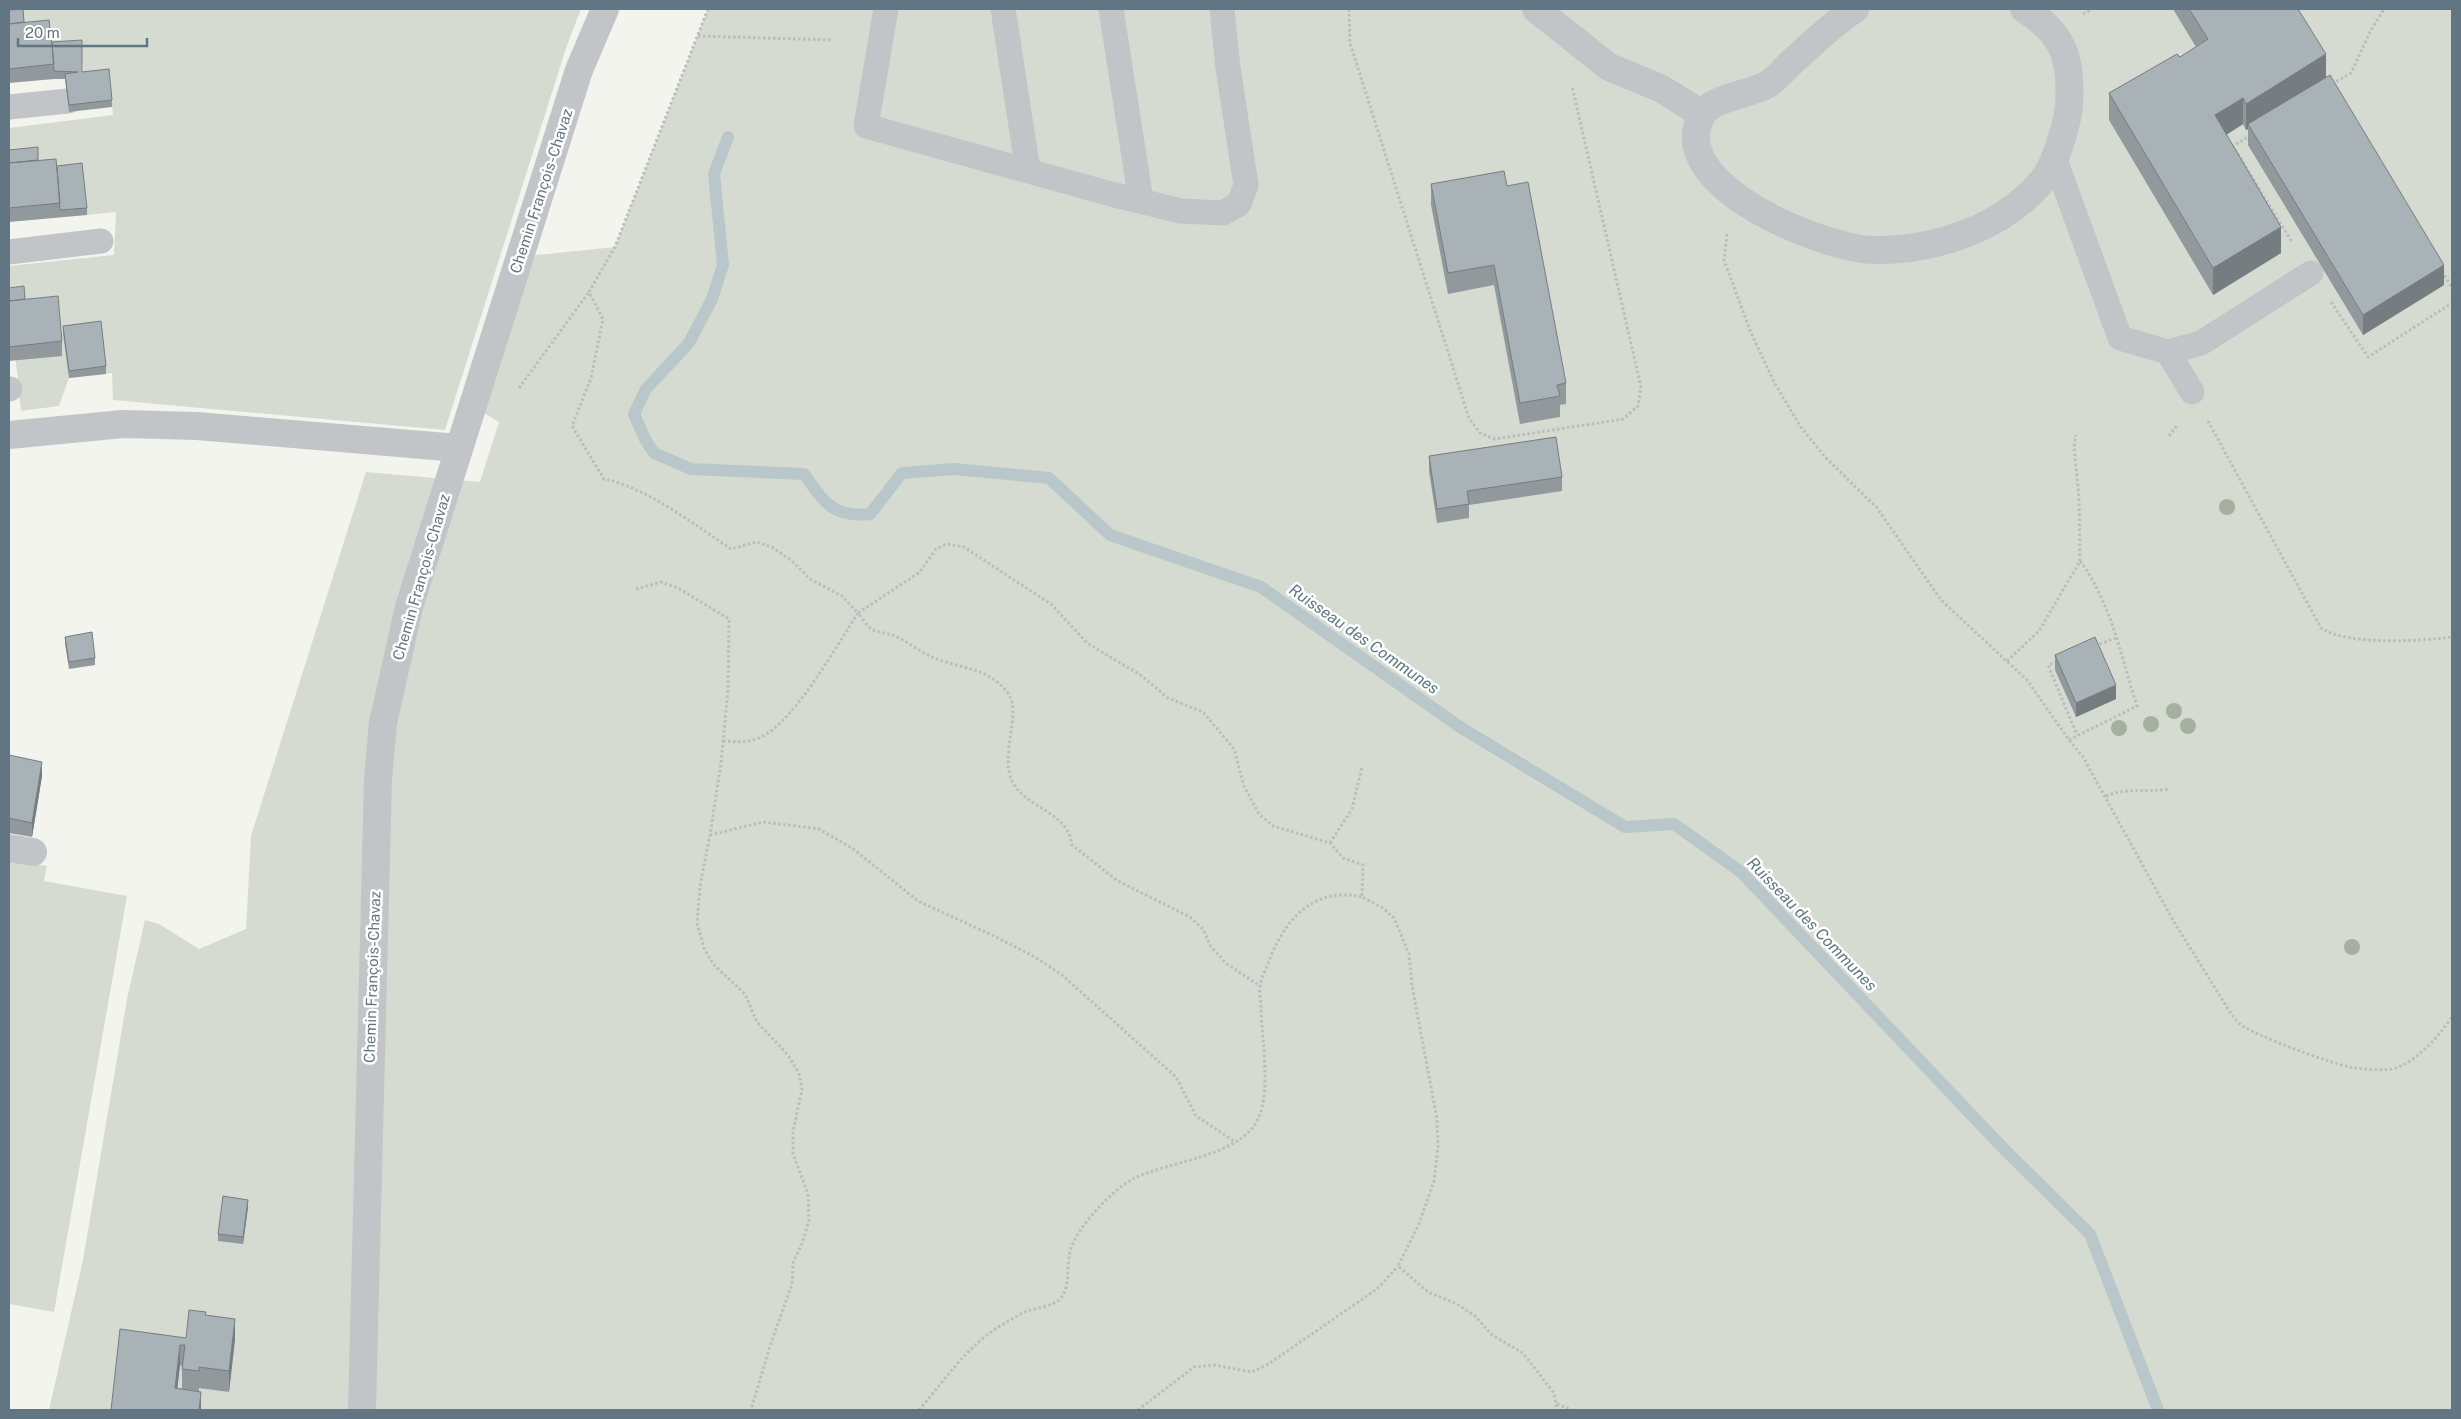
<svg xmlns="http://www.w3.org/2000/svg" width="2461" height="1419" viewBox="0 0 2461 1419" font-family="'Public Sans',sans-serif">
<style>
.green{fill:#d5dbd0}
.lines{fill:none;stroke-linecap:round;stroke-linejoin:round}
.stream{stroke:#b9c7cb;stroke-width:12}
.path{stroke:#babdbf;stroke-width:3;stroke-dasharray:2.5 2.5;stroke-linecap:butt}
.service{stroke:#c1c5c8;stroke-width:25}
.pedestrian{stroke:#c1c5c8;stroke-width:28}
.minor{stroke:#c1c5c8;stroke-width:28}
.tree{fill:#a6b0a0}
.wall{fill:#91999d;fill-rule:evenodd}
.shaded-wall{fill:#767d80}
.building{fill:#a9b2b7;stroke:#767d80}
.labels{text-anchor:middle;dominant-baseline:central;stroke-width:5;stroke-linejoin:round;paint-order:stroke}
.street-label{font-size:15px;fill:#617583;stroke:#fff}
.water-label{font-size:16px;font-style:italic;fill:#5c7881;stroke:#fff}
</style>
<rect width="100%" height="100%" fill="#f4f4ef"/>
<path class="green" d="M9 9H581L567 45 445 430 113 400 112 373 69 378 59 406 21 411 9 295V266L114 255 116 212 87 215 82 170 9 157V128L113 115 109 76H84L81 47 51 50 9 17Z
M708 9H2452V1410H49L83 1260 127 999 145 920 159 924 199 949 246 929 251 836 366 472 480 482 499 422 482 412 528 256 615 247Z
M9 860 47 866 44 881 127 896 54 1312 9 1304Z"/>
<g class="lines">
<path class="stream" d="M728 137 714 174 723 265 712 299 689 343 646 389 634 414 645 439 654 453 691 469 804 474C824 502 833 518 870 514L902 473 954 469 1049 478 1110 535 1261 587 1460 727 1625 827 1674 824 1741 872 2003 1148 2090 1234 2158 1410"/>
<path class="path" d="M708 9 615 247 589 292 603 319 591 378 572 426 604 479C646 487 695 525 731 549L756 542 772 547 792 561 810 579 842 596 858 613 920 572 936 549 947 544 964 547 1052 605 1087 643 1142 676 1168 698 1203 712 1234 749 1244 786 1259 814 1273 826 1330 843 1343 858 1363 865 1362 897 1383 908 1394 918 1409 954 1412 986 1437 1119 1438 1146 1434 1181 1419 1224 1398 1266 1428 1292 1457 1304 1475 1316 1492 1335 1523 1353 1554 1393 1557 1410
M1349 9 1350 43 1469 418 1480 433 1495 439 1623 419 1638 406 1641 387 1572 86
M2083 14 2092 9
M698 36 832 40
M2332 84 2351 73 2370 32 2384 9
M2251 135 2233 146 2292 242
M1727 234 1724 260 1751 333 1774 382 1800 426 1825 457 1877 508 1941 600 2027 680 2069 740 2083 757 2174 922 2230 1012C2233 1016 2236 1020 2240 1024 2253 1035 2332 1064 2350 1067 2363 1069 2379 1071 2392 1069 2415 1064 2439 1036 2452 1017
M2442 271 2452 288
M2331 302 2368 357 2452 303
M519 388 589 292
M2208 421 2321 628C2348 646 2420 641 2452 637
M2169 436 2178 424
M636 589 661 582 678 588 729 619 728 689 721 763 710 835 700 886 697 923 704 948 713 964 745 994 757 1022 788 1055 799 1073 802 1089 793 1132V1154L808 1194 809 1220 803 1241 793 1263 792 1284 770 1346 751 1410
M2095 646 2115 638
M2007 661 2039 631 2080 561 2079 497 2074 447 2076 435
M2057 662 2048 665 2077 735
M2069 740 2137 706C2121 657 2111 602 2080 561
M723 741C736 742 749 743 761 737 795 721 836 646 858 613 862 618 868 628 873 630 880 633 888 633 895 636 908 642 919 651 932 657 959 669 991 667 1009 695 1021 714 1000 755 1012 781 1026 809 1068 811 1072 845L1118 881 1190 917 1203 929 1211 947 1227 964 1260 986
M2106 796C2129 787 2144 793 2168 789
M710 835 763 822 780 824 819 829 852 848 918 901 994 936 1035 957 1062 975 1176 1077 1196 1116 1234 1141
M1330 843 1352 809 1362 767
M1557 1404 1572 1410
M919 1410C944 1381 967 1346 1000 1326 1009 1321 1018 1315 1027 1311 1036 1308 1052 1306 1059 1300 1071 1289 1066 1267 1070 1252 1075 1229 1112 1190 1133 1179 1165 1162 1242 1156 1258 1119 1271 1091 1262 1041 1261 1009 1261 1002 1259 994 1260 987 1261 978 1266 969 1269 961 1284 920 1314 886 1362 897
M1138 1410 1194 1367 1214 1365 1252 1372 1267 1365 1377 1289 1398 1266"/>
<path class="service" d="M886 9 866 126 1111 194 1181 211 1223 213 1239 204 1246 185 1228 68 1222 9
M1003 9 1028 171
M1111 9 1141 201
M9 107 68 101
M2054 157 2120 338 2168 352 2201 343 2311 273
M9 252 101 241
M2168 352 2192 392
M9 389H10"/>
<path class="pedestrian" d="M9 848 33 852"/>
<path class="minor" d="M1536 9 1609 67 1660 88 1702 114
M1855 9C1832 24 1812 44 1792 62 1784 69 1777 79 1768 84 1750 95 1711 97 1702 115 1663 185 1822 248 1873 250 1935 251 2003 228 2043 180 2055 165 2067 125 2069 106 2072 61 2065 34 2024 9
M9 435 123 424 197 426 458 448
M362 1410 378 779 383 723 409 607 579 70 605 9"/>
</g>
<g class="tree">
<circle cx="2227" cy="507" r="8"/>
<circle cx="2174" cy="711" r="8"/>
<circle cx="2151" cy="724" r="8"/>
<circle cx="2188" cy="726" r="8"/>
<circle cx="2119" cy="728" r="8"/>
<circle cx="2352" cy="947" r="8"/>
</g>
<path class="wall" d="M2173 9H2298L2326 77 2444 285 2363 335 2248 145V129L2246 130 2243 124 2226 135 2281 253 2213 295 2109 120V93L2180 57 2196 47Z
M9 10 52 42 112 100V107L69 112 65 79H54L9 83Z
M9 150 38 160 57 166 87 208V215L9 222Z
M1431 184 1507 186 1566 383V404L1560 405V417L1520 424 1494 285 1448 294 1431 205Z
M9 288 25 299 62 341V356L9 361Z
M63 326 106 366V374L69 378 63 333Z
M1429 456 1562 477V491L1469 505V518L1437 523 1429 471Z
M65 637 95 658V665L69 669 65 644Z
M2055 655 2116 699 2076 717 2055 670Z
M9 755 42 776 32 837 9 833Z
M248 1207 243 1244 218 1241V1234Z
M206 1315 235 1339 229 1392 199 1388V1391L182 1390 201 1410H111L186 1338ZM180 1365 182 1366V1389H177Z"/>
<path class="shaded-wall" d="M2326 54V81L2248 124V129L2246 130V104Z
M2243 98V124L2215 142V115Z
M2281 227V253L2213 295V268Z
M2444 265V285L2363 335V315Z
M2116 685V699L2076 717V703Z
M42 762V776L32 837V823Z
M248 1200V1207L243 1244V1237Z
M235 1319V1339L229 1392V1371Z
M180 1345V1365L175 1409V1388Z
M201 1392V1410H199Z"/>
<path class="building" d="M23 9 24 22 9 24V10Z
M2189 9H2298L2326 54 2246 104 2243 98 2215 115 2281 227 2213 268 2109 93 2177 54 2180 57 2208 39Z
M49 20 54 64 9 69V24Z
M82 40V72L109 69 112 100 69 105 65 74 78 72 54 71 52 42Z
M2330 75 2444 265 2363 315 2248 124Z
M38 147V160L9 163V150Z
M56 159 60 203 9 208V163Z
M82 163 87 208 60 210 57 166Z
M1504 171 1507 186 1528 182 1566 383 1557 385 1560 396 1520 403 1494 265 1448 273 1431 184Z
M24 286 25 299 9 301V288Z
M58 296 62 341 9 347V301Z
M101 321 106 366 69 371 63 326Z
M1556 437 1562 477 1467 491 1469 504 1437 509 1429 456Z
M92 632 95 658 69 662 65 637Z
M2095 637 2116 685 2076 703 2055 655Z
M9 755 42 762 32 823 9 818Z
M223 1196 248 1200 243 1237 218 1234Z
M189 1310 206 1312 205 1315 235 1319 229 1371 199 1367V1371L182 1369 185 1345H180L175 1388 201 1392 199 1410H111L120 1329 186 1338Z"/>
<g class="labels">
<g class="street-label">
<text transform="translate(541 191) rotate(-72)">Chemin François-Chavaz</text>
<text transform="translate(421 577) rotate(-74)">Chemin François-Chavaz</text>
<text transform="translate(372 977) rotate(-88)">Chemin François-Chavaz</text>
</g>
<g class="water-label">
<text transform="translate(1364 639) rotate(35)">Ruisseau des Communes</text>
<text transform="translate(1812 924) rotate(46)">Ruisseau des Communes</text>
</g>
</g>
<rect width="2461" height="1419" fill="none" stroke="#617583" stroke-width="20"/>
<path d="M18 38v8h129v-8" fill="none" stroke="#617583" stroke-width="2.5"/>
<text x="25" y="38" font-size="15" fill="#617583" stroke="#ffffff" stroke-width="4" paint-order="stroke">20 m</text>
</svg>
